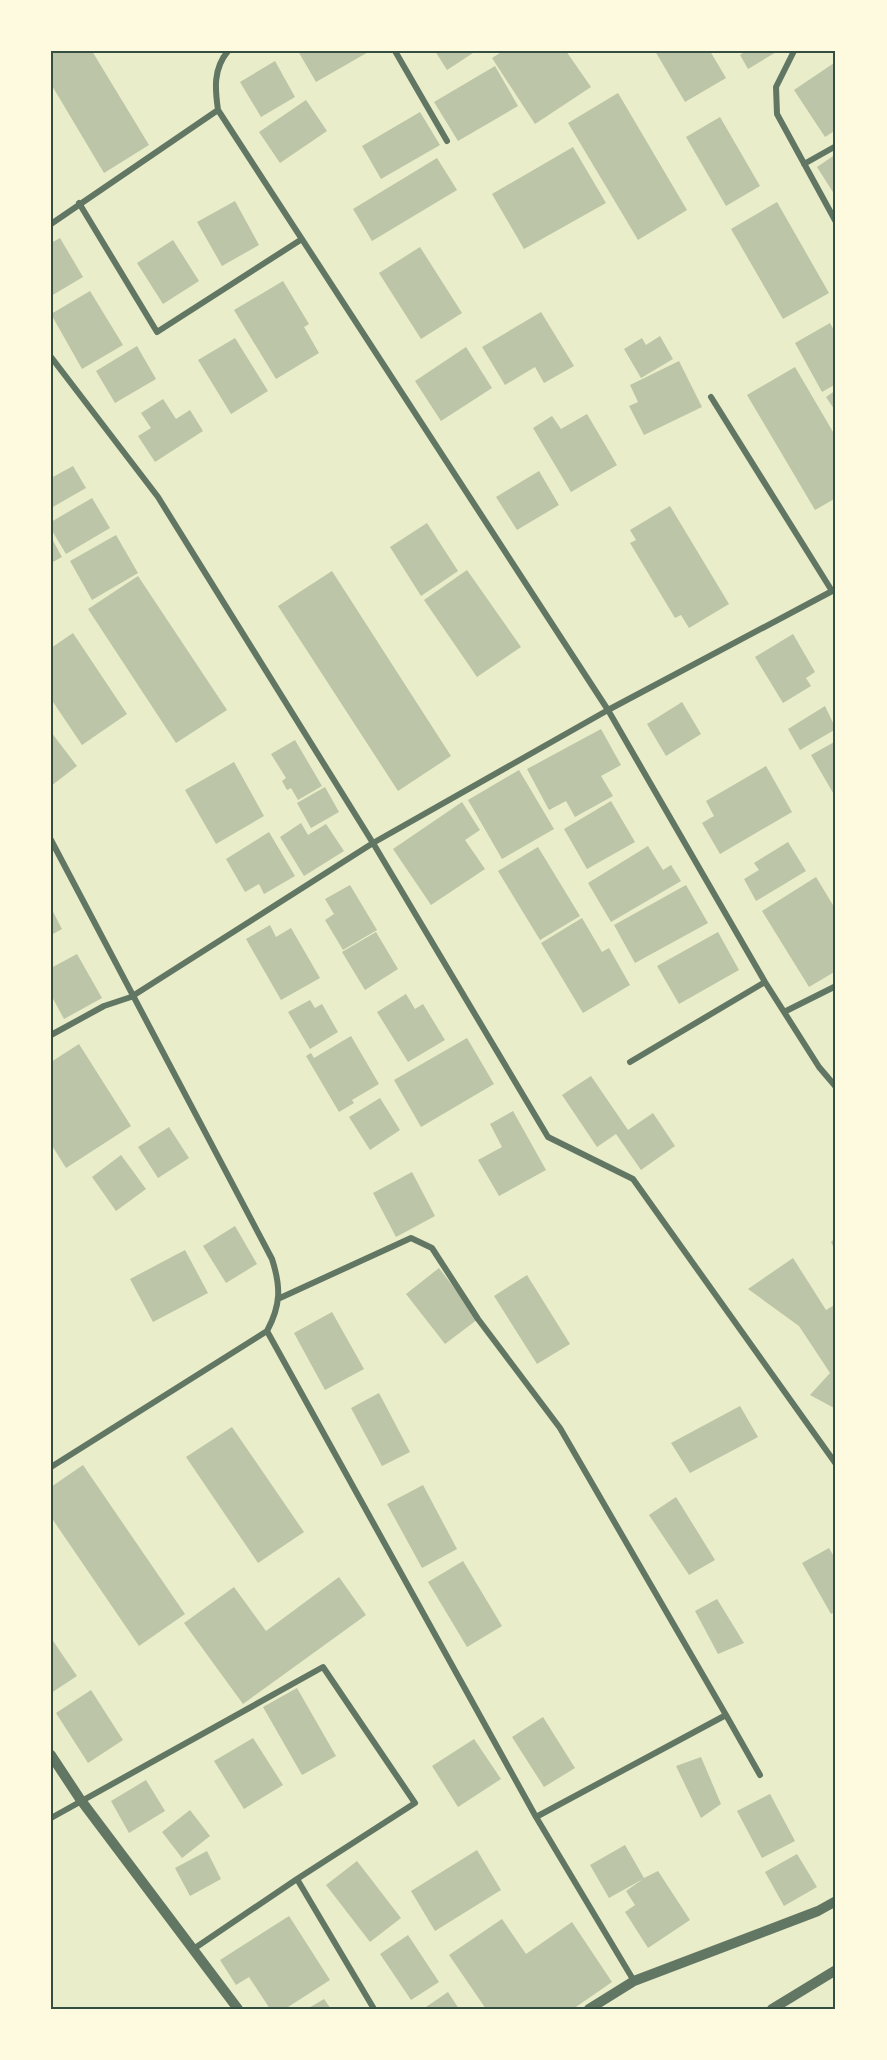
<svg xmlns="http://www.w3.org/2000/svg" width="887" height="2060" viewBox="0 0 887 2060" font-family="'IBM Plex Sans',sans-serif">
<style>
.building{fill:#bcc5a7}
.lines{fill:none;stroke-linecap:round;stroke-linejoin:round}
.minor{stroke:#617663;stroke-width:6}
.tertiary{stroke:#617663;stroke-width:10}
.neatline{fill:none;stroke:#344e41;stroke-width:2}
</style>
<rect width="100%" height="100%" fill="#e9edc9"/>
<path class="building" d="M51 51H92L149 145 104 173 51 84Z
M298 51H370L316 82Z
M435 51H476L447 70Z
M503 51H566L591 87 535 124 492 58Z
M655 51H710L726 78 685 102Z
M746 51H778L748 69 740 55Z
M275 61 295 97 261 117 240 82Z
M834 63 836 130 825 137 794 90Z
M495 66 518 106 458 141 434 102Z
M618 93 687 210 638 240 568 123Z
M306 100 327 131 280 163 259 132Z
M420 112 440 145 381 179 362 146Z
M720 117 760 186 726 206 686 137Z
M573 147 606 203 524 249 492 194Z
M836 154V197L817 167Z
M437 158 457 190 372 241 353 209Z
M235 201 259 245 222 266 197 222Z
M777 202 829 293 783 319 731 229Z
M60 238 83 277 51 296V243Z
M173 240 199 281 163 304 137 263Z
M420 247 462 313 421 339 379 273Z
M283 281 309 324 304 327 319 353 276 379 234 310Z
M90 291 123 345 82 369 51 314Z
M541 312 574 366 544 383 535 367 505 385 482 347Z
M830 323 836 334V384L822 392 795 343Z
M660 336 673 359 641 378 624 349 642 338 646 345Z
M235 338 268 391 231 414 198 360Z
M137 346 156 379 115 403 96 371Z
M466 347 492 388 441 421 415 381Z
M679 361 702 407 644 435 629 406 638 402 630 385Z
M795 367 836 437V498L815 510 747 395Z
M836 390V412L826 397Z
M163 399 176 419 190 410 203 431 155 462 138 436 151 428 141 413Z
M587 414 617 465 571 492 533 428 552 416 561 429Z
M73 466 86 488 51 508V478Z
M539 471 559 505 517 530 496 497Z
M92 498 110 528 66 554 51 529V522Z
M670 506 729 604 689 628 681 615 675 618 630 543 636 540 630 530Z
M427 523 458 571 421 596 390 547Z
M116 535 138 573 92 600 70 561Z
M51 537 62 557 51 563Z
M467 570 521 647 477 677 424 600Z
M332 571 451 756 398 791 278 606Z
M138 576 227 710 176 743 88 609Z
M73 633 127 714 82 745 51 699V648Z
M793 634 815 672 806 678 811 686 783 703 755 657Z
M682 702 701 734 666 756 647 724Z
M825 706 836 729 800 750 788 729Z
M601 729 621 765 601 776 613 796 575 817 566 801 549 810 527 769Z
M51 732 77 766 51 786Z
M295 740 322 786 298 800 291 788 287 790 282 781 286 778 271 754Z
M836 741V798L811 755Z
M234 762 264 816 216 844 185 790Z
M766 766 792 812 720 854 702 823 714 816 706 801Z
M519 770 554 829 502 859 468 800Z
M325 787 339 812 311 828 297 803Z
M611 801 635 842 587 869 564 829Z
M462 802 480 830 465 840 485 869 431 905 393 849Z
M301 823 308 835 326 824 344 851 304 876 280 837Z
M269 832 295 876 264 894 259 884 245 892 226 859Z
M788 842 806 871 756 901 744 879 759 870 754 863Z
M648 846 663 870 671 865 681 881 611 922 588 883Z
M538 847 580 916 540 940 498 871Z
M816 877 836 910V971L809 987 762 911Z
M350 885 377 930 343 950 325 920 334 914 325 899Z
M686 885 708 923 635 963 614 925Z
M51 908 62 929 51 935Z
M582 918 602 952 609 948 630 985 583 1013 541 943Z
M270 925 276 937 291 928 320 978 281 1000 246 939Z
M376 932 398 969 365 990 342 952Z
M718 932 739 970 679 1004 657 966Z
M77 954 102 998 64 1019 51 995V968Z
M406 994 415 1009 423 1004 445 1040 408 1062 377 1012Z
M310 1000 315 1008 322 1004 338 1032 310 1049 288 1012Z
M351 1036 379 1084 352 1100 354 1103 339 1112 306 1056 311 1053 314 1058Z
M467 1038 494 1084 421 1127 394 1080Z
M79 1044 131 1126 66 1168 51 1144V1062Z
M591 1076 628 1130 653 1113 675 1146 641 1170 616 1134 597 1147 562 1095Z
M380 1098 400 1130 370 1150 349 1117Z
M513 1111 546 1170 499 1196 478 1160 502 1147 490 1124Z
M169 1127 189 1158 158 1178 138 1147Z
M121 1155 146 1189 116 1211 92 1177Z
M412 1172 435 1216 396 1237 373 1193Z
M235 1226 257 1264 226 1283 203 1246Z
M836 1237V1252L831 1242Z
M185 1250 208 1293 153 1322 130 1279Z
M793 1258 826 1310 836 1304V1409L810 1395 830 1373 799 1326 748 1289Z
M439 1268 478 1319 445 1344 406 1294Z
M527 1275 570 1344 537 1364 494 1296Z
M332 1312 364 1369 325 1390 294 1333Z
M379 1393 410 1452 382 1466 351 1408Z
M740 1406 758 1437 690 1473 671 1443Z
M232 1427 304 1532 258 1563 186 1457Z
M83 1465 185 1614 139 1646 51 1517V1487Z
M423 1485 457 1549 422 1568 387 1504Z
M676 1497 715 1560 689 1575 649 1515Z
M829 1548 836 1560V1611L831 1614 802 1563Z
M463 1561 502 1626 467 1647 428 1582Z
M339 1577 366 1615 243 1704 184 1623 234 1587 266 1631Z
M717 1599 744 1643 718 1654 695 1611Z
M51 1638 77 1676 51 1693Z
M297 1688 336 1756 302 1775 263 1707Z
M91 1690 123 1740 88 1763 56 1713Z
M543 1717 575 1768 544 1787 512 1737Z
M253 1738 283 1785 244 1809 214 1761Z
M474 1739 501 1779 458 1807 432 1766Z
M701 1757 721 1804 701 1818 676 1766Z
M146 1780 165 1811 129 1833 111 1801Z
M770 1794 795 1841 762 1858 737 1811Z
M190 1810 210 1836 182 1858 162 1832Z
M625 1845 644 1878 658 1871 690 1920 648 1948 625 1912 635 1905 626 1891 643 1879 609 1898 590 1865Z
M477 1850 501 1890 435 1931 411 1891Z
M207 1851 221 1879 190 1896 175 1868Z
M797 1854 817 1887 784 1906 765 1872Z
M357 1861 401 1918 370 1942 326 1885Z
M289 1916 330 1980 285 2009H270L249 1977 236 1985 220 1960Z
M502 1919 526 1954 572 1922 612 1982 573 2009H486L449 1955Z
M408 1935 439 1982 411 2000 380 1954Z
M448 1992 459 2009H423Z
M324 1999 331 2009H307Z"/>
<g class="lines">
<path class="minor" d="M228 51C213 69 215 89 218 110L608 710 765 982 819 1067 836 1087
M395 51 447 141
M794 51 776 87 777 114 836 222
M804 164 836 146
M79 203 157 332 302 239
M51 224 218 110
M51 357 158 497 373 843 548 1137 633 1179 836 1464
M711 397 832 591
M51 840 272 1259C281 1287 281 1305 267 1331L51 1467
M784 1012 836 986
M51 1035 104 1006 131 997 373 843 608 710 836 589
M630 1062 765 982
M280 1298 411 1238 432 1248 478 1319 560 1428 726 1715
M267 1331 536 1817 634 1981
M536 1817 726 1715 760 1775
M51 1818 323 1667 415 1803 297 1879
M192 1950 297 1879 374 2009"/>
<path class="tertiary" d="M51 1755 80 1799 238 2009
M589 2009 634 1981 818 1911 836 1901
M772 2009 836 1970"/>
</g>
<rect width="887" height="2060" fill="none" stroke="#fefae0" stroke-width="105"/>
<rect x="52" y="52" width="782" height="1956" class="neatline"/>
</svg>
